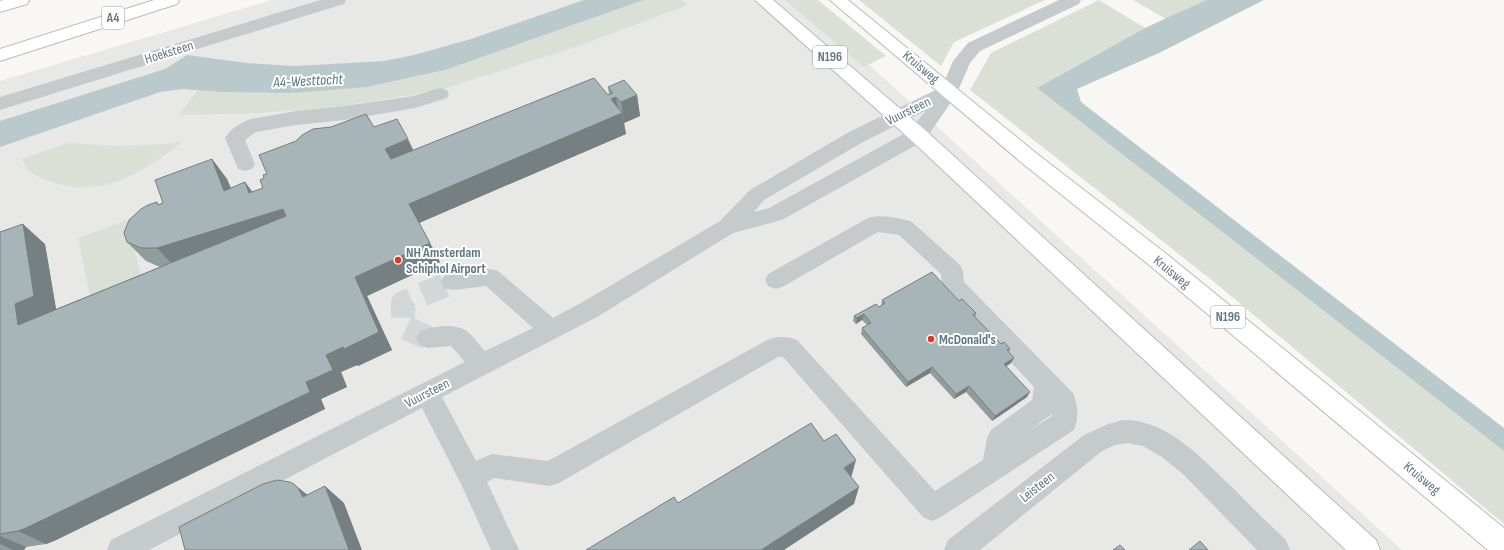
<svg xmlns="http://www.w3.org/2000/svg" width="1504" height="550" viewBox="0 0 1504 550" font-family="'Sofia Sans Condensed',sans-serif">
<style>
.built{fill:#e8e9e7}
.green{fill:#dae0d5}
.water{fill:#bacacc}
.lines{fill:none;stroke-linecap:round;stroke-linejoin:round}
.minor-tunnel{stroke:#d2d7d7;stroke-width:24;stroke-dasharray:24 12;stroke-linecap:butt}
.highway-casing{stroke:#b7bcbe;stroke-width:2}
.minor{fill:#c5cacc;fill-rule:evenodd}
.highway{fill:#fff;fill-rule:evenodd}
.wall{fill:#909c9e}
.shaded-wall{fill:#767f81}
.building{fill:#a8b5b8;stroke:#767f81}
.poi-dot{fill:#ee301e;stroke:#fff;stroke-width:1.5}
.labels{text-anchor:middle;dominant-baseline:central;stroke-width:4;stroke-linejoin:round;paint-order:stroke}
.shield{fill:#fff;stroke:#90a0a7;stroke-width:1}
.shield-label{font-size:13px;font-weight:bold;fill:#607881}
.street-label{font-size:14px;fill:#607881;stroke:#fff}
.poi-label{font-size:14px;font-weight:bold;fill:#607881;stroke:#fff;text-anchor:start}
.water-label{font-size:15px;font-style:italic;fill:#5b787c;stroke:#fff}
</style>
<rect width="100%" height="100%" fill="#f8f7f4"/>
<path class="built" d="M272 0H798L1402 550H0V81Z"/>
<path class="green" d="M644 0H682L688 5 576 47 436 91 336 107 259 113 179 115 198 90 220 92 367 87 445 70Z
M785 0H818L886 56 864 67Z
M859 0H1045L954 42 941 66Z
M1099 0 1145 28 1037 88 1504 451V524L1213 281 970 90 991 53Z
M1133 0H1206L1166 19Z
M183 141C144 172 103 199 52 182 38 177 28 174 22 159L69 143 117 146 167 144Z
M127 220 143 284 92 305 78 238Z"/>
<path class="water" d="M584 0H644L445 70 367 87 292 93 220 92 183 89 160 92 0 147V121L165 69 187 55 247 63 295 66 384 61 414 55 471 39Z
M1206 0H1264L1159 53 1077 89 1081 102 1504 428V451L1037 88 1145 28Z"/>
<g class="lines">
<path class="minor-tunnel" d="M428 338 403 326V303L452 282"/>
<defs>
<path id="highway" d="M4 0H29L27 4 0 12V1Z
M154 0H179L177 4 0 61V49Z
M755 0H773L925 130 1376 540 1380 550H1346L911 140Z
M830 0H848L1036 153 1164 252 1504 528V550H1488L1148 264 1022 163Z"/>
</defs>
<use href="#highway" class="highway-casing"/>
<path class="minor" d="M320 0H346L344 4 0 110V97Z
M1059 0H1081L1079 4 980 51 970 63 956 95 925 140 782 220 733 233 597 317 442 397 476 461 492 454 548 461 767 340C777 336 787 336 797 340L935 491 983 460 987 438 991 430 1032 400 1034 387 945 291 942 285 941 274 899 235 878 232 784 286 776 289 768 286 765 280 768 274 868 218C881 214 899 218 912 222L960 265 963 271 964 282 1073 393C1078 405 1079 418 1074 430L941 517 932 521 923 517 783 357H778L559 483 550 486 494 478 487 482 519 550H491L462 486 422 408 149 550H107L111 540 465 362 451 346 428 348 420 345 416 338 420 331C431 327 452 323 463 329 472 333 479 345 485 351L533 328 486 286C474 287 454 292 444 288L441 282 444 276C461 270 481 265 498 271L553 318 581 303 720 221 750 190 849 132 942 87 953 61 968 43ZM925 111 911 130 769 208 754 212 764 200 863 142ZM1052 413V416L1027 432 1052 414Z
M440 88 447 90 449 94 447 98 415 108 345 120 296 125 256 132 245 140 255 164 252 169 245 171 238 169 225 138C230 129 241 122 251 119L296 111 345 106 414 96Z
M1123 420C1168 419 1203 460 1233 488 1250 506 1268 523 1286 540L1290 550H1257L1184 475 1162 457 1143 446 1128 443 1115 445 1102 451 980 550H944L948 540 1084 435 1108 424Z"/>
<use href="#highway" class="highway"/>
</g>
<path class="wall" d="M608 87 637 95 640 116 624 123 626 134 419 223 440 262 367 296 392 350 358 366 357 365 341 372 347 387 321 399 325 409 54 541 46 544 26 547 24 550H0V232L45 244 56 309 160 267 146 261 127 242 160 204 163 203 212 159 227 179 231 188 245 182 252 192 263 188 374 127 413 150 608 95 609 94Z
M882 300 959 301 976 313 975 317 1001 344 1010 349 1009 352 1011 363 1006 366 1027 397 992 421 966 392 954 399 930 373 906 387 861 334 862 328 867 325 862 320 856 324 853 321 854 316 881 306Z"/>
<path class="shaded-wall" d="M637 95 640 116 624 123 621 102Z
M616 97 619 115 622 113 626 134 419 223 409 204Z
M408 139 418 160 395 169 385 149Z
M212 159 227 179 239 210 224 191Z
M245 182 260 202 249 193Z
M283 209 297 229 175 267 157 248Z
M23 224 45 244 57 315 18 325 15 304Z
M430 243 440 262 367 296 392 350 358 366 357 365 341 372 347 387 321 399 325 409 54 541 46 544 18 531 306 382 326 355 355 277Z
M864 314 862 320 856 324 857 318Z
M1014 358 1011 363 1001 370 1004 364Z
M932 367 930 373 906 387 908 382Z
M969 386 966 392 954 399 956 394Z
M1030 392 1027 397 992 421 995 416Z
M856 460 851 478 844 468Z
M294 484 315 501 303 497Z
M325 486 344 503 362 550H349Z
M859 487 854 504 784 550H761Z
M0 536 26 547 24 550H13L0 544Z"/>
<path class="building" d="M594 78 608 95 613 93 608 87 624 80 637 95 621 102 616 97 611 99 622 113 409 204 430 243 355 277 379 332 344 349 343 347 326 355 333 370 306 382 310 392 26 528 18 531 0 534V232L23 224 34 296 15 304 18 325 286 216 283 209 157 248H141L127 242 124 233 129 220 141 209 148 205 157 202 158 205 163 203 155 180 212 159 224 191 245 182 249 193 263 188 260 180 264 178 263 175 267 174 259 155 296 141 302 135 313 129 331 127 366 114 374 127 397 119 408 139 385 149 391 159Z
M932 272 959 301 962 299 976 313 973 315 1001 344 1004 342 1010 349 1007 350 1014 358 1004 364 1030 392 995 416 969 386 956 394 932 367 908 382 862 328 871 323 864 314 857 318 854 316 876 304 879 307 885 303 882 300Z
M811 423 824 441 836 434 856 460 844 468 859 487 761 550H586L674 497 678 503Z
M277 480 290 482 294 484 298 488 303 497 325 486 349 550H185L179 527 263 484Z
M1200 541 1208 550H1189Z
M1120 545 1125 550H1113Z"/>
<g class="poi-dot">
<circle cx="398" cy="260" r="4"/>
<circle cx="931" cy="339" r="4"/>
</g>
<g class="labels">
<g class="shield">
<rect x="102" y="7" width="22" height="22" rx="3"/>
<rect x="813" y="46" width="34" height="22" rx="3"/>
<rect x="1211" y="306" width="34" height="22" rx="3"/>
</g>
<g class="shield-label">
<text x="113" y="18">A4</text>
<text x="830" y="57">N196</text>
<text x="1228" y="317">N196</text>
</g>
<g class="street-label">
<text transform="translate(169 52) rotate(-17)">Hoeksteen</text>
<text transform="translate(921 67) rotate(40)">Kruisweg</text>
<text transform="translate(908 111) rotate(-26)">Vuursteen</text>
<text transform="translate(1172 272) rotate(39)">Kruisweg</text>
<text transform="translate(427 393) rotate(-27)">Vuursteen</text>
<text transform="translate(1422 478) rotate(40)">Kruisweg</text>
<text transform="translate(1037 487) rotate(-38)">Leisteen</text>
</g>
<g class="poi-label">
<text x="406" y="252">NH Amsterdam<tspan x="406" dy="16">Schiphol Airport</tspan></text>
<text x="939" y="339">McDonald's</text>
</g>
<g class="water-label">
<text transform="translate(308 81) rotate(-3)">A4-Westtocht</text>
</g>
</g>
</svg>
